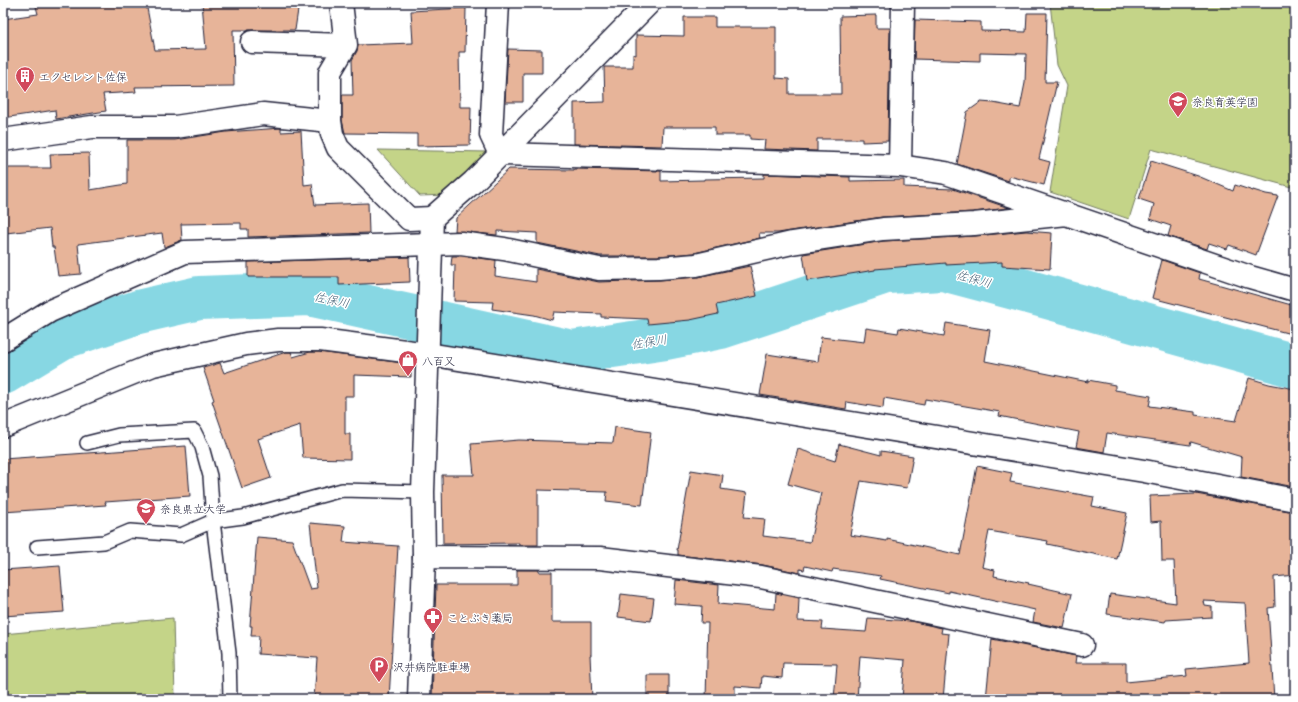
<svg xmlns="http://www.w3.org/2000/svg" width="1298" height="702" viewBox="0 0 1298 702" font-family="Mali,'Klee One',sans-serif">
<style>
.green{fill:#c4d488;stroke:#737b62}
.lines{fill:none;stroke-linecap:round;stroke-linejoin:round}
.river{stroke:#87d7e3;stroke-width:44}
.building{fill:#e7b499;stroke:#22223b}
.service-casing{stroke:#22223b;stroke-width:16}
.minor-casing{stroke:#22223b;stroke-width:25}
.tertiary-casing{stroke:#22223b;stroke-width:25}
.service{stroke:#fff;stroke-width:13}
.minor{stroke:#fff;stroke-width:22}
.tertiary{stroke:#fff;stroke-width:22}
.labels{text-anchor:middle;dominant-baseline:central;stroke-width:3;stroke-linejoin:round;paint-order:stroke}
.poi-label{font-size:11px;fill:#22223b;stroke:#fff;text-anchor:start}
.water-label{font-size:12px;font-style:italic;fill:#456176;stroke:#fff}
</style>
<rect width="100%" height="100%" fill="#fff"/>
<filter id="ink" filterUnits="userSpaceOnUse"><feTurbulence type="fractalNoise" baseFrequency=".025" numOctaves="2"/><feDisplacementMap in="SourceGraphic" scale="8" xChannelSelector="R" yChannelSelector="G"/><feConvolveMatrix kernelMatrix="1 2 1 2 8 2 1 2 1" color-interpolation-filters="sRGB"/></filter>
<g filter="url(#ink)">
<path class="green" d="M1050 3H1295V188L1151 149 1129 219 1050 192 1067 86 1057 65Z
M378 150 488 152 447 195 420 196Z
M173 618 175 699H3V634Z"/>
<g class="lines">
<path class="river" d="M3 373 61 338 138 312 199 298 309 294 572 352 666 338 721 327 886 272 943 269 1033 293 1295 366"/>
</g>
<path class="building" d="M35 3H146L155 50 206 49 202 3H299L295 30H233L234 86 135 87 136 92 103 94 106 111 56 119 55 110 3 118V19L38 14Z
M466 8 465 52H459L460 107H471L470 145 417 146V134L345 133 342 120V95H353L352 60 357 51 358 45 413 43 411 11Z
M1027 13H1047L1045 82H1057L1039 159 1050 162 1044 185 1009 176V181L957 164 967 112 981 102 993 103 1020 108 1025 83 1026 54 980 53V61L914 59 915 20 981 22V31L1026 32Z
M876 15V28H890L888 141 862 142V139H817V151L764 149 765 140 750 139V135H715V127H663L662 146 574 144V103L605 102 604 67H633V54L636 55V35L684 36V17H715V27H776V78L789 79V94H841L840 16Z
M508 49 542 50V73H523V102H505Z
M281 128V132L301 131 304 185 312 184 315 205 368 203 369 233 248 237V229H241V223L181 224 182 240 165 247H164L162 233 78 244 81 274 58 276 54 247H52L50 228 6 233 3 208V168H51L50 154 89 153 90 190 127 184V140H175L226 132Z
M1151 161 1198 176 1233 191 1235 185 1253 191V190L1266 194 1278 196 1256 255 1229 245 1227 249 1209 243 1207 249 1168 236 1171 226 1150 219 1154 204 1139 199Z
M509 169 574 170V169L661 171V181L704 180V179L764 178V174L850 177V181L904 180V187L953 189 1009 208 973 212 882 217 778 233H759L760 238 694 253 658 256H600L537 243V233L497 231V235L455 231 456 218Z
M1026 231 1052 233 1050 269 1002 266V262L946 265V263L875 269V270L807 281 803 254 884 241 975 236Z
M452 256H460L496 260 495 276 536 282V269L599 282 659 280 697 277 750 266 757 296 716 305 718 314 690 320 648 324 647 319 601 317V314L554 312 552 320 534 315 492 309 493 302 454 301 455 265H451Z
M409 257 410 282 339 285V277H248V262Z
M1162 260 1200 273 1199 279 1295 306V335L1152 298Z
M946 323 990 330 985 361 1088 382V380L1115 385V390L1151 396 1149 406 1195 412V415L1236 421 1249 378 1269 384 1295 389V487L1241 477 1242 457 1191 442 1190 445 1107 433 1104 452 1076 447 1079 432 999 416 1000 412 925 399 924 405 884 398 883 408 847 402 846 409 760 395 767 354 818 362 821 337 864 342 866 328 898 333 899 328 944 336Z
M286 352H291L293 357 310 352H319L411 364V377L354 375V396H345V434H350V459L303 458 300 425 258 439 271 478 242 488 212 401 214 400 203 368 220 363 224 373Z
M615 427 651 432 642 505 606 501 607 492 538 490V545H519V543L443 544 442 475H474L471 444 519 440 613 443Z
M839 444 881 455V451L913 456 907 488 861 481 850 535 887 541V539L960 555 977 466 1012 473 1010 482 1094 497 1092 506 1127 513 1117 559 1047 544 1048 541 989 531 982 567 995 570 994 576 1029 583 1028 584 1072 594 1064 628 1033 622 1035 610 949 591V593L880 579 881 576 833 569 832 572 805 566 804 570 800 569V573L763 565 678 555V550H677L691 470 723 475 721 489 747 493 744 517 765 519 763 536 810 542 821 493 788 484 798 449 835 461Z
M186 446 190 496 105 502 106 505 3 512V459Z
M1196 494 1295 512V575L1274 577 1275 607 1268 608 1274 699H986L992 639 1076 656 1075 663H1126V682L1187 676 1186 669 1249 663 1245 603 1204 601 1205 606 1212 607V617L1166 620 1165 622 1107 614 1110 594 1176 603 1174 561H1162L1161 521 1151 522 1150 496Z
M310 523 345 526 343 542 398 546 389 699H314L317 658 258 654 259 636H251L252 626H250L257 537 292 540 310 589 317 588Z
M60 566 64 612 3 616V570Z
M517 570H539V572H552V622H591V655H590L592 699H432L436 585H517Z
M676 580 719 585 718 604 775 609 776 593 799 598 798 621 823 622 822 629 866 632 868 618 910 621 942 628 941 633 949 634 943 699H902L905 660 860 656 857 699H834L837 664 783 663 782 678 762 676 761 688 735 686V699H706L708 623H701L702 606 674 604Z
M621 594 654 598 651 621 618 617Z
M647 675H669V699H647Z"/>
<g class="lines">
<defs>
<path id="service" d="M87 443 119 435 194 431 202 447 210 476 213 521 229 653 230 699
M37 547 104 542 130 531 181 535 213 521 243 517 342 490 423 492"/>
<path id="minor" d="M341 3 346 45 330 72V121L332 134 338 148 409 219 432 218
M498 3 491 135 500 154 900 166 946 173 1250 277 1295 290
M252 42 346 45
M3 140 92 127H175L263 114 330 121
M900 166 903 3
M3 340 50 311 185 252 461 243 504 249 599 269 659 268 696 265 792 243 883 229 974 224 1067 214
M3 426 153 365 246 344 278 340H320L428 354 1144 471 1295 500
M419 699 424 557 600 558 761 577 1082 645"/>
<path id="tertiary" d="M424 557 423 492 432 218 473 182 649 3"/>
</defs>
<use href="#service" class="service-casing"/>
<use href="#minor" class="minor-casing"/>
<use href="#tertiary" class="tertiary-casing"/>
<use href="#service" class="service"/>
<use href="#minor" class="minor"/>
<use href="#tertiary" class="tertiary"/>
</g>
</g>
<defs>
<symbol id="building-pin" viewBox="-11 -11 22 30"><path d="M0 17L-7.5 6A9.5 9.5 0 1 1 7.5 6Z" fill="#d1495b" stroke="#fff"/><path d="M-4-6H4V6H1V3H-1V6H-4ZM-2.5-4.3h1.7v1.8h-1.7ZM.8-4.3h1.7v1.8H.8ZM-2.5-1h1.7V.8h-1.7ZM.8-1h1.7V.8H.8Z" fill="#fff"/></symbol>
<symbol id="school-pin" viewBox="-11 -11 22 30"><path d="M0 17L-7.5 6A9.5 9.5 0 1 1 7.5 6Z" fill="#d1495b" stroke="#fff"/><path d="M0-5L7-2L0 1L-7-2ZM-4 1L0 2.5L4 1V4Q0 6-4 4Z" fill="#fff"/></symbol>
<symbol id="shop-pin" viewBox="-11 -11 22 30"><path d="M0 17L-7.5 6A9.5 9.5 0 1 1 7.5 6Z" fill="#d1495b" stroke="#fff"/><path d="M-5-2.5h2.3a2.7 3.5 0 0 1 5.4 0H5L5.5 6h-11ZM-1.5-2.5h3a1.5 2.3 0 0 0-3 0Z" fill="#fff"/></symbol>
<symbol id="university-pin" viewBox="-11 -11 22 30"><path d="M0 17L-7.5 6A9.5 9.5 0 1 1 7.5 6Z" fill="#d1495b" stroke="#fff"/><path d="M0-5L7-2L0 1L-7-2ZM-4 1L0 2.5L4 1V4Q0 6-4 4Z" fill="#fff"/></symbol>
<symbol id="pharmacy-pin" viewBox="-11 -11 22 30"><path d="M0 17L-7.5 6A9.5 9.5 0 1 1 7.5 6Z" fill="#d1495b" stroke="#fff"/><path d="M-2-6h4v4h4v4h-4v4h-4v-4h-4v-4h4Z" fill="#fff"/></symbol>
<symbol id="parking-pin" viewBox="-11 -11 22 30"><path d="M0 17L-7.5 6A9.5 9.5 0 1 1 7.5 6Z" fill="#d1495b" stroke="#fff"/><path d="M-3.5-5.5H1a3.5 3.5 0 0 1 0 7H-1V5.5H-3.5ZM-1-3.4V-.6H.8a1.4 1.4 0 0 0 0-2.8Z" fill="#fff"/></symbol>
</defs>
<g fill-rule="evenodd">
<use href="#building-pin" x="14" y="65" width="22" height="30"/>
<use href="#school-pin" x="1167" y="90" width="22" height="30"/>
<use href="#shop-pin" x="397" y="349" width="22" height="30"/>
<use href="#university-pin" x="135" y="497" width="22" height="30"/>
<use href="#pharmacy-pin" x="422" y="606" width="22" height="30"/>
<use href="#parking-pin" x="368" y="655" width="22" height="30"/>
</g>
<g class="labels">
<g class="poi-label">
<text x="39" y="76">エクセレント佐保</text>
<text x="1192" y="101">奈良育英学園</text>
<text x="422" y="360">八百又</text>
<text x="160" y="508">奈良県立大学</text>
<text x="447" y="617">ことぶき薬局</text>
<text x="393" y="666">沢井病院駐車場</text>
</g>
<g class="water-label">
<text transform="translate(974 278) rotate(15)">佐保川</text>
<text transform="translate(332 299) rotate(12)">佐保川</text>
<text transform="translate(649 341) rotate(-9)">佐保川</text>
</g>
</g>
<rect width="1298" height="702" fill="none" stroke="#fff" stroke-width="16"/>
<rect x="8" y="8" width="1282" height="686" fill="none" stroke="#22223b" stroke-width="1.5" filter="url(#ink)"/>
</svg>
